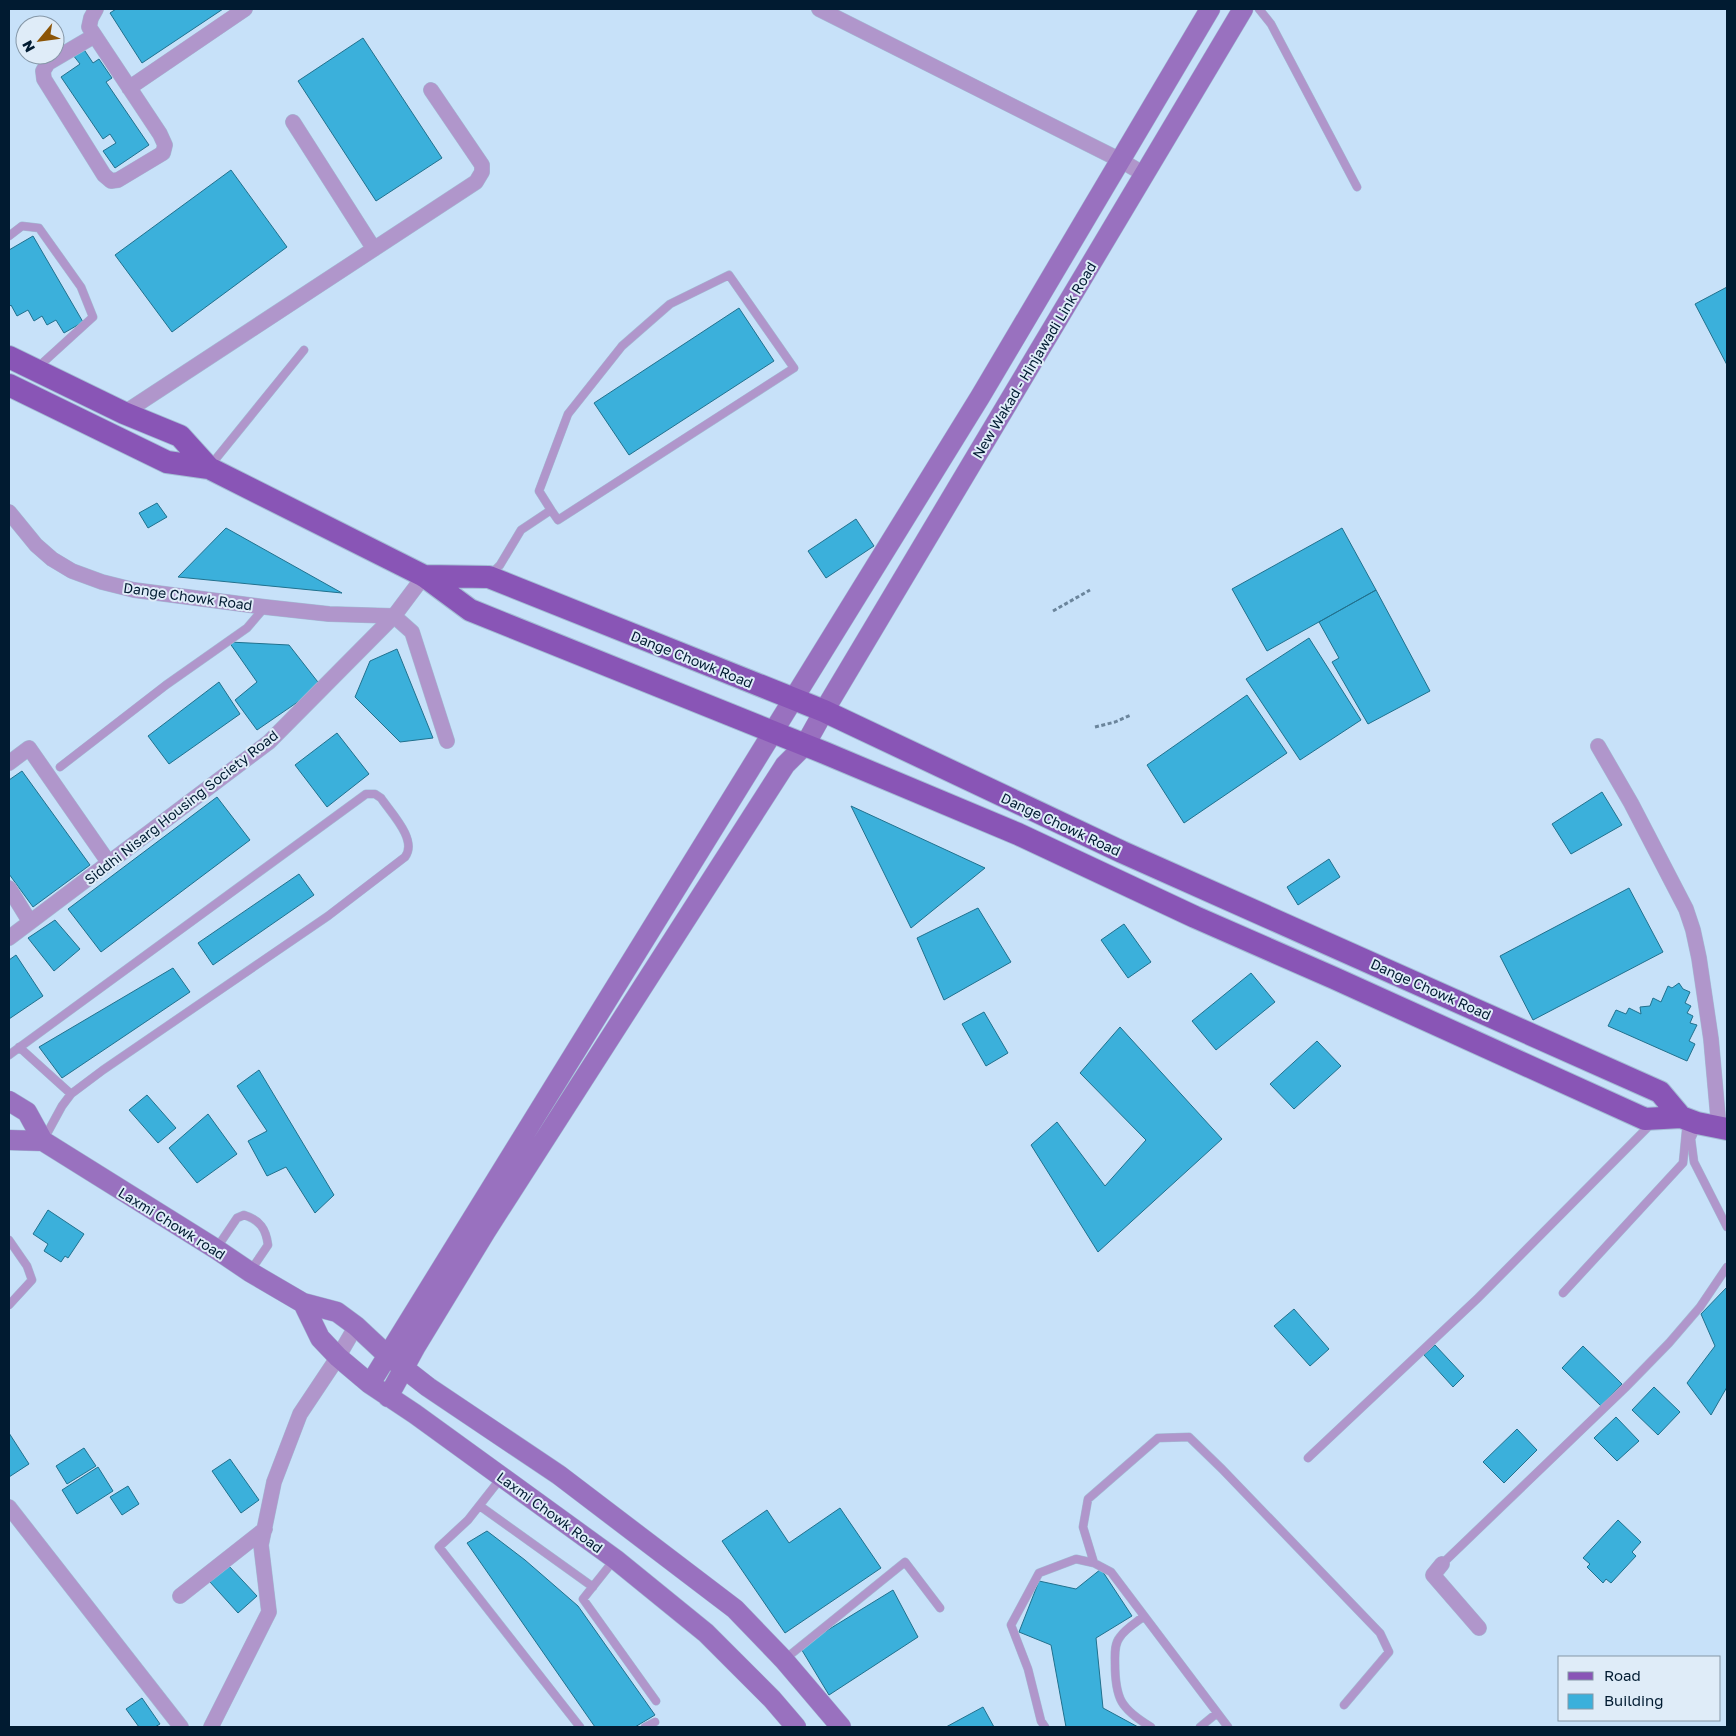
<svg xmlns="http://www.w3.org/2000/svg" width="1736" height="1736" viewBox="0 0 1736 1736" font-family="'Golos Text',sans-serif">
<style>
.building{fill:#3bb0db;stroke:#21718e}
.lines{fill:none;stroke-linecap:round;stroke-linejoin:round}
.lane-casing{stroke:#a3bdd5;stroke-width:9}
.street-casing{stroke:#a3bdd5;stroke-width:16}
.secondary-casing{stroke:#a3bdd5;stroke-width:21}
.primary-casing{stroke:#a3bdd5;stroke-width:24}
.path{stroke:#6b859c;stroke-width:3;stroke-dasharray:4 2.5;stroke-linecap:butt}
.lane{stroke:#b096cb;stroke-width:8}
.street{stroke:#b096cb;stroke-width:15}
.secondary{stroke:#9971bf;stroke-width:20}
.primary{stroke:#8955b6;stroke-width:22}
.labels{text-anchor:middle;dominant-baseline:central;stroke-width:4;stroke-linejoin:round;paint-order:stroke}
.street-label{font-size:14px;fill:#011b31;stroke:#dfecf8}
</style>
<rect width="100%" height="100%" fill="#c7e1f9"/>
<path class="building" d="M116 9H223L142 63 110 13Z
M363 38 442 158 376 201 298 81Z
M83 48 93 63 99 59 112 78 106 82 149 145 115 168 103 151 116 143 110 134 103 139 61 77 80 64 73 55Z
M231 170 287 247 172 332 115 255Z
M33 236 83 322 64 333 56 320 47 325 42 316 34 321 28 310 17 316 11 305 9 307V250Z
M1727 287V365L1695 304Z
M739 308 774 361 629 455 594 403Z
M157 503 167 517 148 528 139 513Z
M856 519 874 546 826 578 808 551Z
M226 528 342 593 178 577Z
M1342 528 1376 590 1267 651 1232 589Z
M1376 590 1430 691 1368 724 1332 662 1339 658 1319 622Z
M1309 638 1361 720 1300 760 1246 679Z
M229 642 289 645 321 686 257 730 235 700 257 682Z
M397 649 433 738 400 742 355 697 370 661Z
M219 682 240 714 169 764 148 736Z
M1247 695 1287 753 1184 823 1147 765Z
M337 733 369 774 327 807 295 765Z
M22 771 90 865 33 907 9 874V780Z
M1602 792 1622 825 1571 854 1552 824Z
M217 797 250 840 101 952 68 909Z
M851 806 985 868 911 928Z
M1329 859 1340 877 1298 905 1287 887Z
M299 874 314 895 213 965 198 943Z
M1629 888 1663 952 1533 1020 1500 956Z
M978 908 1011 962 944 1000 917 938Z
M55 920 80 949 54 971 28 938Z
M1124 924 1151 962 1128 978 1101 940Z
M16 955 43 996 9 1019V960Z
M173 968 190 992 62 1078 39 1047Z
M1251 973 1275 1002 1216 1050 1192 1021Z
M1679 983 1683 989 1690 992 1685 1003 1691 1006 1687 1013 1693 1016 1690 1023 1697 1025 1689 1041 1695 1044 1687 1061 1608 1026 1616 1010 1626 1014 1629 1008 1641 1014 1640 1007 1650 1006 1653 998 1661 1002 1668 986 1672 988Z
M984 1012 1008 1053 986 1066 962 1024Z
M1120 1027 1222 1139 1098 1252 1031 1145 1057 1122 1105 1186 1146 1140 1080 1073Z
M1317 1041 1341 1066 1294 1109 1270 1084Z
M259 1070 334 1195 315 1213 286 1167 267 1176 248 1141 267 1131 237 1086Z
M147 1095 176 1128 158 1143 129 1110Z
M208 1114 237 1154 197 1183 169 1148Z
M48 1210 84 1234 68 1258 65 1256 61 1262 44 1251 48 1244 33 1234Z
M1727 1287V1387L1711 1415 1687 1383 1715 1346 1701 1314Z
M1294 1309 1329 1349 1310 1366 1274 1326Z
M1435 1345 1464 1376 1453 1387 1424 1355Z
M1583 1346 1622 1384 1601 1406 1562 1368Z
M1654 1387 1680 1412 1658 1435 1632 1410Z
M1616 1417 1639 1441 1617 1461 1594 1438Z
M1517 1429 1537 1450 1504 1483 1483 1462Z
M9 1433 29 1464 9 1477Z
M84 1448 96 1466 67 1484 56 1466Z
M230 1459 259 1500 241 1513 212 1471Z
M98 1467 113 1491 77 1514 62 1490Z
M128 1486 139 1504 122 1515 110 1497Z
M840 1508 881 1568 785 1633 722 1541 767 1510 789 1543Z
M1618 1520 1641 1542 1632 1552 1636 1556 1611 1583 1606 1579 1603 1583 1587 1567 1590 1564 1583 1558Z
M487 1531 525 1560 578 1606 655 1715 635 1727H595L467 1543Z
M228 1565 257 1596 238 1613 210 1582Z
M1101 1569 1132 1616 1096 1638 1103 1708 1138 1727H1066L1051 1645 1019 1632 1039 1581 1076 1589Z
M893 1590 918 1637 829 1695 800 1647Z
M142 1698 160 1724 155 1727H139L126 1709Z
M983 1707 994 1727H946Z"/>
<g class="lines">
<defs>
<path id="lane" d="M1259 9 1271 24 1357 187
M9 236 22 226 39 228 81 287 93 317 37 368
M210 466 304 350
M490 575 500 565 521 530 551 510 539 491 568 414 622 346 670 304 729 275 794 368 558 520 551 510
M60 767 166 685 247 628 265 607
M19 1047 71 1094
M9 1055 366 794H375L381 798C391 813 418 840 405 857L328 916 103 1070 71 1094 62 1106 44 1139
M1697 1125 1691 1139 1694 1162 1727 1227
M9 1240 27 1266 32 1280 9 1305
M216 1249 237 1218 244 1215C260 1220 266 1229 268 1245L251 1270
M1563 1293 1683 1163 1687 1121
M1308 1458 1478 1298 1651 1124
M501 1478 468 1520 439 1547 580 1727
M480 1506 593 1587
M614 1560 583 1599 656 1701
M1094 1563 1083 1527 1088 1499 1158 1438 1189 1437 1222 1469 1380 1633 1389 1652 1344 1705
M1442 1564 1626 1387 1669 1343 1700 1307 1727 1267
M1144 1616C1137 1622 1125 1629 1120 1637 1114 1644 1115 1655 1115 1663 1115 1699 1121 1709 1151 1727
M785 1659 905 1562 940 1608
M645 1727 655 1722
M1045 1727 1041 1721 1028 1669 1011 1625 1039 1573 1076 1559 1094 1563 1111 1572 1228 1727
M1200 1727 1217 1713"/>
<path id="street" d="M819 9 1120 160 1144 174
M94 36 48 63 43 71 44 79 104 175 111 181 118 180 163 153 165 145 160 134 89 27 91 18 96 9
M129 88 245 9
M293 122 374 249
M124 413 476 182 482 172V165L431 90
M9 512 36 545 52 559 72 571 102 582 134 590 265 607 329 614 394 616 412 632 447 741
M1598 746 1631 803 1686 909 1693 930 1699 958 1711 1039 1719 1128
M9 763 29 748 109 863
M9 888 30 922
M9 938 269 742 394 616 424 576
M9 1507 181 1727
M1442 1564 1433 1575 1479 1628
M180 1596 265 1529
M211 1727 269 1612 261 1545 274 1482 300 1414 338 1357 356 1326"/>
<path id="secondary" d="M9 1101 27 1112 43 1141 216 1249 250 1272 303 1303 337 1312 356 1326 387 1355 428 1387 559 1475 735 1609 784 1660 841 1727
M9 1140 43 1141
M303 1303 320 1338 338 1357 370 1384 415 1414 615 1559 706 1633 772 1699 796 1727
M370 1384 980 397 1210 9
M388 1397 416 1346 486 1231 785 765 805 745 824 711 1243 9"/>
<path id="primary" d="M9 357 124 413 180 436 209 468
M9 385 167 462 209 468 424 576 470 610 825 753 1018 834 1195 917 1334 978 1645 1119 1681 1117 1697 1123 1727 1129
M424 576 489 577 824 711 1122 852 1660 1092 1681 1117"/>
</defs>
<use href="#lane" class="lane-casing"/>
<use href="#street" class="street-casing"/>
<use href="#secondary" class="secondary-casing"/>
<use href="#primary" class="primary-casing"/>
<path class="path" d="M1053 611 1090 590
M1095 727 1115 722 1131 715"/>
<use href="#lane" class="lane"/>
<use href="#street" class="street"/>
<use href="#secondary" class="secondary"/>
<use href="#primary" class="primary"/>
</g>
<g class="labels">
<g class="street-label">
<text transform="translate(1034 360) rotate(-59)">New Wakad - Hinjawadi Link Road</text>
<text transform="translate(188 596) rotate(8)">Dange Chowk Road</text>
<text transform="translate(692 659) rotate(22)">Dange Chowk Road</text>
<text transform="translate(181 807) rotate(-38)">Siddhi Nisarg Housing Society Road</text>
<text transform="translate(1061 824) rotate(25)">Dange Chowk Road</text>
<text transform="translate(1431 989) rotate(24)">Dange Chowk Road</text>
<text transform="translate(172 1223) rotate(32)">Laxmi Chowk road</text>
<text transform="translate(550 1512) rotate(36)">Laxmi Chowk Road</text>
</g>
</g>
<rect width="1736" height="1736" fill="none" stroke="#011b31" stroke-width="20"/>
<rect x="1558" y="1656" width="162" height="65" fill="#dfecf8" stroke="#8698a8"/>
<rect x="1568" y="1672" width="25" height="8" fill="#8955b6" stroke="#8698a8"/>
<text x="1604" y="1681" font-size="15" fill="#011b31">Road</text>
<rect x="1568" y="1694" width="25" height="15" fill="#3bb0db" stroke="#8698a8"/>
<text x="1604" y="1706" font-size="15" fill="#011b31">Building</text>
<g transform="translate(40 40) rotate(241)"><circle r="24" fill="#dfecf8" stroke="#8698a8"/>
<path d="M0-4L9 19L0 12L-9 19Z" fill="#8c5507"/>
<text y="-8" font-size="14" font-weight="bold" text-anchor="middle" fill="#011b31">N</text>
</g>
</svg>
